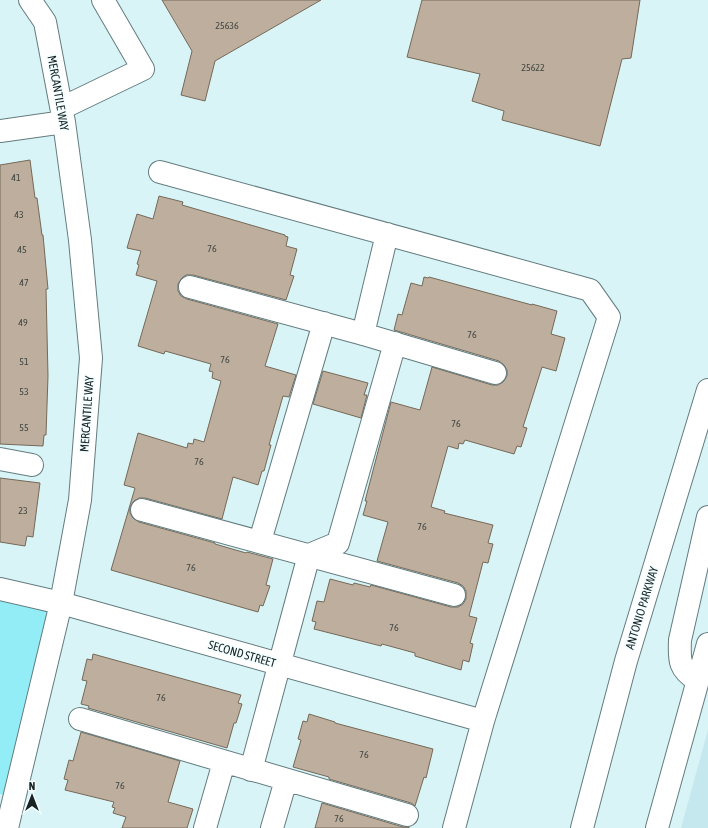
<svg xmlns="http://www.w3.org/2000/svg" width="708" height="828" viewBox="0 0 708 828" font-family="'Asap Condensed',sans-serif">
<style>
.built{fill:#c4e8ed}
.green{fill:#93edf7}
.building{fill:#bdae9d;stroke:#766958}
.lines{fill:none;stroke-linecap:round;stroke-linejoin:round}
.minor-casing{stroke:#637c7f;stroke-width:24}
.major-casing{stroke:#637c7f;stroke-width:24}
.minor{stroke:#fff;stroke-width:22}
.major{stroke:#fff;stroke-width:22}
.labels{text-anchor:middle;dominant-baseline:central;stroke-width:3;stroke-linejoin:round;paint-order:stroke}
.number-label{font-size:10px;fill:#414642}
.street-label{font-size:12px;fill:#182324;stroke:#f2feff}
</style>
<rect width="100%" height="100%" fill="#d8f4f7"/>
<path class="built" d="M708 730V828H681Z"/>
<path class="green" d="M0 598 51 610 8 796 0 794Z"/>
<path class="building" d="M162 0H321L215 61 205 101 181 95 192 51Z
M422 0H640L631 58 622 59 600 146 502 120 504 111 472 101 480 74 407 57Z
M30 160 35 198H37L42 235H43L48 289H46L48 376 46 435H44L43 446 0 444V165Z
M159 196 183 202 182 205 285 235V236L288 237 286 246 297 249 290 275 294 276 286 300 193 275H186L182 278 178 284V291L181 296 187 299 278 324 265 366 296 375 289 397 283 396 269 445H271L264 471H262L258 485 233 477 222 519 145 498H139L134 501 130 507V513L133 518 139 522 215 543V544L246 553 247 552 273 559 266 585 270 586 263 606 260 605 258 612 111 570 135 488 124 485 138 433 187 448 188 443 193 444 194 439 204 442 221 381 212 378 213 372 209 371 211 364 165 351 164 354 138 346 157 281 136 275 139 265 137 264 141 251 127 248 137 214 153 219Z
M424 277 428 278 429 277 532 305V304L557 311 551 334 565 338 556 371 542 367 523 427 527 428 521 447 517 446 514 454 465 440 463 444 459 443 458 449 448 446 431 507 445 511 444 513 493 525 488 543 493 544 488 563 483 562 469 616 477 618 470 643 473 644 469 662 463 660 461 670 415 656V653L382 644 381 646 314 629 316 622 312 621 317 601 324 602 330 579 353 585 354 583 370 587 371 585 451 607H458L463 604 466 599V591L463 586 458 583 377 561 388 522 363 515 367 501H365L391 402 420 410 432 367 492 385H498L503 382 507 376V370L504 365 499 361 394 330 398 314 402 315 411 283 422 286Z
M323 371 368 383 364 395H367L361 418 313 404Z
M0 478 40 483 33 537 27 536 25 546 0 542Z
M93 654 241 695 238 703 242 704 236 723H234L227 748 88 708 89 706 81 704 87 681 82 680 87 659 92 660Z
M309 714 335 722V723L433 749 426 778 424 777 415 806 411 803 329 779V777L293 767 301 740 298 739 303 721 307 722Z
M81 732 180 761 168 802 193 809 187 828H122L126 817 113 813 115 808 112 807 114 802 65 790 68 780 64 779 69 760 73 761Z
M322 803 403 827H409V828H315Z"/>
<g class="lines">
<defs>
<path id="minor" d="M62 108 143 69 103 0
M0 131 64 122
M160 172 590 290 609 317 483 721 454 828
M190 287 363 334 495 373
M363 334 387 234
M0 459 32 465
M142 510 454 595
M260 541 324 323
M0 589 61 603 483 721
M80 719 407 815
M251 770 309 555 338 543 395 343
M7 828 61 603 80 500 91 358 80 240 64 122 45 22 30 0
M205 828 224 762
M272 828 286 780"/>
<path id="major" d="M698 681C679 669 679 661 680 640L708 517
M582 828 626 661 708 390
M657 828 708 644"/>
</defs>
<use href="#minor" class="minor-casing"/>
<use href="#major" class="major-casing"/>
<use href="#minor" class="minor"/>
<use href="#major" class="major"/>
</g>
<g class="labels">
<g class="number-label">
<text x="227" y="25">25636</text>
<text x="533" y="67">25622</text>
<text x="16" y="177">41</text>
<text x="19" y="214">43</text>
<text x="212" y="248">76</text>
<text x="22" y="249">45</text>
<text x="24" y="282">47</text>
<text x="23" y="322">49</text>
<text x="472" y="334">76</text>
<text x="225" y="359">76</text>
<text x="24" y="361">51</text>
<text x="24" y="391">53</text>
<text x="456" y="423">76</text>
<text x="24" y="427">55</text>
<text x="199" y="461">76</text>
<text x="23" y="510">23</text>
<text x="422" y="526">76</text>
<text x="191" y="567">76</text>
<text x="394" y="627">76</text>
<text x="161" y="697">76</text>
<text x="364" y="754">76</text>
<text x="120" y="785">76</text>
<text x="339" y="818">76</text>
</g>
<g class="street-label">
<text transform="translate(58 93) rotate(80)">MERCANTILE WAY</text>
<text transform="translate(87 414) rotate(-86)">MERCANTILE WAY</text>
<text transform="translate(642 608) rotate(-73)">ANTONIO PARKWAY</text>
<text transform="translate(242 654) rotate(16)">SECOND STREET</text>
</g>
</g>
<g transform="translate(32 796)" stroke="#f2feff" stroke-width="3" paint-order="stroke">
<path d="M0-3L7 15L0 10L-7 15Z" fill="#182324"/>
<text y="-6" font-size="11" font-weight="bold" text-anchor="middle" fill="#182324">N</text>
</g>
</svg>
